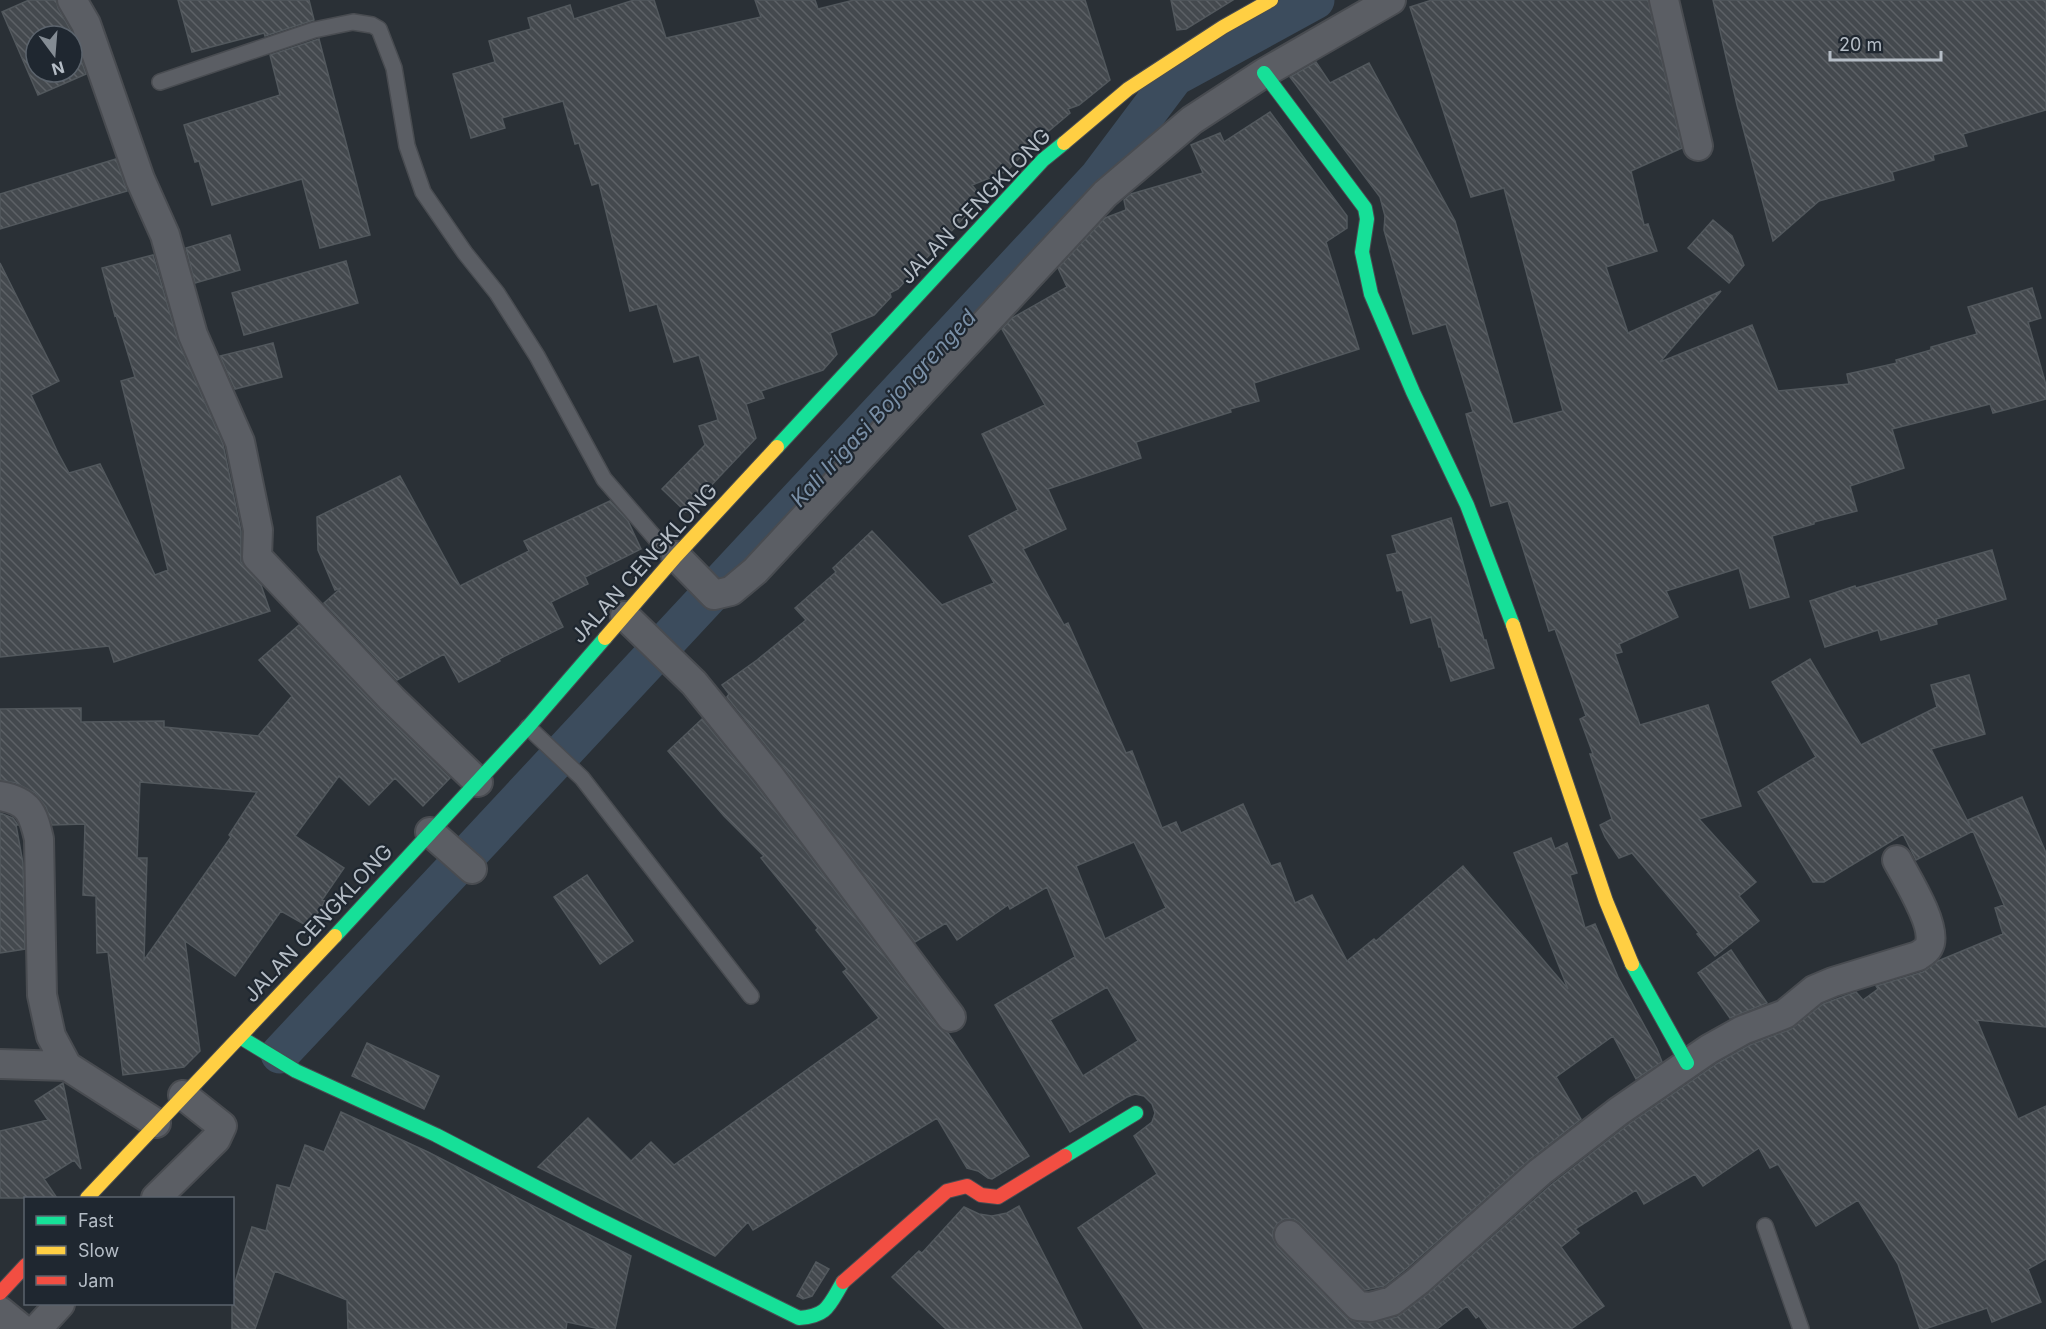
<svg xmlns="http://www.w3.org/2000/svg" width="2046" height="1329" viewBox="0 0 2046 1329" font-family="Inter,sans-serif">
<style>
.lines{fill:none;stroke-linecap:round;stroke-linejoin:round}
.canal{stroke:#3c4c5d;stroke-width:39}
.building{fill:url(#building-back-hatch);stroke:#52585d;stroke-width:1.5;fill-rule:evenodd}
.lane-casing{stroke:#494c51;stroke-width:18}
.street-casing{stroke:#494c51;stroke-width:32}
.fast-casing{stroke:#494c51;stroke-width:16}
.slow-casing{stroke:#494c51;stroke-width:16}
.jam-casing{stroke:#494c51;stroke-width:16}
.lane{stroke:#5b5e64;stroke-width:15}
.street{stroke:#5b5e64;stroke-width:28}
.fast{stroke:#16e098;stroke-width:14}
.slow{stroke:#ffcf43;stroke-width:14}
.jam{stroke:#f24e42;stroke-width:14}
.labels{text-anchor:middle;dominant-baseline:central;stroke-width:4.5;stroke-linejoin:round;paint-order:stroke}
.street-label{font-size:21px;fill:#b5bdc6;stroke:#1f2730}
.water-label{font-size:22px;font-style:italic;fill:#798fa6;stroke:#1f2730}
</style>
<defs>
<pattern id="building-back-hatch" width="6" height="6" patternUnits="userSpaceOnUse" patternTransform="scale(1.5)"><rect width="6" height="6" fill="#44494e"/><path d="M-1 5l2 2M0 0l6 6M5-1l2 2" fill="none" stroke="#5d6166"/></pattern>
</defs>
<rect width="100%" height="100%" fill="#2a3036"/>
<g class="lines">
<path class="canal" d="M473 849 1099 177 1174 77 1315 0
M280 1054 453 870"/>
</g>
<path class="building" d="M29 0H56L58 8 71 31 86 74 38 95 2 12ZM36 36H72V72H36Z
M178 0H309L314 20 265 36 264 33 192 52Z
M634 0H654L666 38 761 17 755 0H815L818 9 854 0H1085L1110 80 1079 105 1068 109 1070 113 1031 146 1007 171 972 185 982 198 898 289 890 293 891 297 874 315 830 333 837 354 823 370 761 391 764 398 746 404 756 438 686 512 662 489 705 445 699 426 718 420 699 355 674 362 657 304 630 311 599 183 592 185 579 143 575 144 563 101 502 118 505 128 471 138 453 74 495 62 489 41 531 29 528 18 570 5 574 19Z
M1171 0H1233L1186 29 1177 30Z
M1432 0H1648L1682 148 1631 171 1644 225 1648 224 1657 251 1606 267 1628 333 1721 291 1660 362 1752 325 1778 391 1849 384 1847 374 1897 363 1896 360 1931 350V347L1977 334 1968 307 2032 288 2041 318 2028 322 2046 385V399L1993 413 1990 404 1892 429 1904 468 1850 486 1857 511 1814 522V524L1772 536 1789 597 1750 608 1739 568 1666 591 1678 617 1619 644 1622 652 1615 654 1640 725 1708 705 1741 806 1699 819 1756 882 1739 896 1759 921 1715 956 1697 934 1699 933 1632 853 1619 858 1605 837 1600 825 1612 819 1590 754H1593L1580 719 1586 716 1555 629 1549 631 1508 501 1491 506 1466 414 1473 412 1446 324 1413 334 1384 230 1385 216 1380 197 1290 77 1316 62 1330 83 1369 63 1455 221 1513 424 1563 411 1504 188 1471 197 1410 7Z
M1713 0H2046V110L1963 134 1967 146 1933 155 1934 160 1892 172 1894 180 1819 201 1773 241 1737 105Z
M319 39 370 235 320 248 302 179 212 205 199 161 195 162 184 125 280 95 270 55Z
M1270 112 1347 216V228L1326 242 1359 349 1254 383 1259 401 1230 409 1231 412 1136 442 1141 458 1048 489 1066 529 1023 549 1064 625 1068 623 1126 753 1132 751 1162 828 1176 822 1181 833 1243 804 1271 866 1280 863 1295 903 1312 895 1347 961 1374 939 1376 941 1463 866 1568 989 1514 853 1551 838 1555 849 1567 843 1577 873 1570 875 1585 928 1595 924 1618 977 1657 1049 1662 1062 1636 1079 1613 1036 1556 1077 1581 1119 1529 1160 1407 1268 1384 1286 1365 1290 1301 1224 1294 1219H1284L1277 1224 1273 1231V1238L1277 1246 1347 1318 1357 1322 1370 1323 1397 1317 1429 1293 1551 1185 1629 1124 1718 1063 1750 1045 1791 1029 1823 1004 1856 992 1863 1000 1878 989 1876 986 1923 972 1938 961 2003 934 1995 908 2004 905 1973 831 1916 860 1903 834 1824 882H1813L1758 792 1816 757 1772 682 1810 659 1861 745 1937 707 1931 685 1969 675 1985 734 1931 749 1970 826 1968 820 2022 797 2046 853V1027L1977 1020 2018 1119 2046 1106V1259L2028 1269 2041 1302 1992 1322 1987 1308 1925 1329H1920L1898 1264 1858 1200 1816 1226 1778 1164 1770 1168 1759 1148 1703 1186 1695 1174 1644 1204 1636 1190 1575 1229 1579 1233 1561 1247 1604 1306 1571 1329H1488L1479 1316 1476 1318 1467 1306 1437 1329H1144L1078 1228 1157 1174 1134 1136 1152 1122 1155 1113 1152 1104 1144 1096 1135 1094 1127 1097 1070 1132 995 1005 1075 957 1047 887 1010 909 1008 905 957 940 946 923 915 942 781 764 727 697 729 694 722 685 757 660 806 620 795 608 836 572 833 568 872 531 942 605 994 583 969 536 1018 510 982 434 1045 405 1002 329 1012 318 1067 287 1058 268 1105 218 1126 210 1124 200 1131 194 1203 173 1191 145 1220 133 1224 142ZM1134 842 1166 908 1105 939 1076 866ZM1107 987 1138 1041 1083 1076 1050 1020Z
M116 159 127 191 0 229V194Z
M1713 220 1732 236 1744 265 1729 283 1688 248Z
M230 235 240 270 195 283 186 248Z
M153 255 178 341 223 444 241 531V562L261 585 270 611 114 662 109 646 0 657V263L59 381 31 395 58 453 69 473 100 464 155 575 168 570 121 381 135 377 116 315 115 316 102 268Z
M346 261 358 303 244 335 232 293Z
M273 343 282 377 235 389 220 356Z
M400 476 460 586 529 551 524 541 610 501 628 521 641 549 585 577 588 584 551 602 563 627 499 659 500 661 459 682 444 654 397 680 324 603 341 588 335 590 318 550 317 517Z
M1451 518 1484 640H1486L1494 668 1451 681 1441 647H1439L1431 617 1411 623 1402 590 1397 591 1387 555 1397 553 1392 536Z
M1992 550 2006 599 1936 619 1937 624 1881 640 1878 630 1825 647 1810 601 1855 586 1856 588Z
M299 625 381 711 450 778 423 806 395 778 369 805 339 776 295 836 344 868 322 900 325 901 309 927 281 911 235 976 185 941 200 1051 184 1067 123 1075 108 952 97 953 96 896 83 895 85 824 52 825 46 807 35 793 16 783 0 780V709L81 708V722L164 721V727L258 736 292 696 259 660ZM140 782 257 792 229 835 231 837 144 960 147 858H137Z
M702 719 755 784 938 1027 948 1033 1029 1156 992 1179 988 1178 978 1171 967 1168 937 1118 753 1230 748 1222 715 1256 538 1167 588 1118 631 1161 651 1142 674 1165 879 1018 843 972 847 969 816 930 818 928 761 858 764 856 724 816 668 751Z
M0 813 13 818 18 825H16L23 863 25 949 0 953Z
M587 875 633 941 600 964 554 897Z
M1731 950 1767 1003 1730 1018 1698 973Z
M367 1043 439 1076 424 1109 352 1076Z
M63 1083 81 1169 74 1160 44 1179 57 1198H0V1131L48 1120 35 1101Z
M341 1112 428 1152 631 1256 615 1329H600L567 1322 566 1329H348L347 1300 275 1271 255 1329H232V1292L252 1227 266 1231 277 1185 290 1188 305 1145 324 1152Z
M1019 1206 1082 1329H946L892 1277 919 1251 922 1253 964 1207 979 1214 992 1216 1007 1213Z
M816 1262 829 1269 812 1296 803 1299 797 1296Z"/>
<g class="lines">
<defs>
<path id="lane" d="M160 82 314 30 353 22 372 25 379 29 394 68 407 146 423 192 465 253 497 293 537 356 604 479 656 539 676 556
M528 727 582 778 751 996
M1765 1226 1801 1329"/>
<path id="street" d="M72 0 86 24 140 179 165 235 193 335 240 442 258 530 257 557 392 699 478 782
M1664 0 1698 146
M676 556 714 595 731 591 755 571 1105 194 1192 120 1264 73 1391 0
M625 616 694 683 768 774 951 1017
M0 796C29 801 33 813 39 839L42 995 51 1036 67 1066 156 1123
M430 832 472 869
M0 1064 67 1066
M156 1198 216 1139 222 1126 183 1095
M1289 1235 1358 1306 1371 1307 1392 1301 1418 1281 1540 1172 1619 1111 1709 1049 1743 1030 1785 1014 1814 990 1833 982 1918 956C1924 952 1928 950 1930 943 1935 923 1907 879 1897 860
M0 1311 22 1329
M37 1329 60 1304"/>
<path id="fast" d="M1264 73 1365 208 1367 219 1362 252 1371 294 1413 392 1467 505 1513 625
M777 447 1043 160 1064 143
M335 936 528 727 605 638
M1632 964 1687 1063
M240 1037 296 1071 436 1135 588 1214 799 1318C828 1316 829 1305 843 1282
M1065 1156 1136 1113"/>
<path id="slow" d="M1064 143 1128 89 1223 27 1271 0
M1513 625 1606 901 1632 964
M605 638 676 556 777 447
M87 1198 335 936"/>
<path id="jam" d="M843 1282 947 1191 967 1186 981 1195 998 1197 1065 1156
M0 1293 26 1265"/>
</defs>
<use href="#lane" class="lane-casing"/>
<use href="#street" class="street-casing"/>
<use href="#fast" class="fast-casing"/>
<use href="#slow" class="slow-casing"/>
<use href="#jam" class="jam-casing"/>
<use href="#lane" class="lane"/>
<use href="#street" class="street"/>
<use href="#fast" class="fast"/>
<use href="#slow" class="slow"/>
<use href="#jam" class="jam"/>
</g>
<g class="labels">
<g class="street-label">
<text transform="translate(975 206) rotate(-46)">JALAN CENGKLONG</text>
<text transform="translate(644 563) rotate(-48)">JALAN CENGKLONG</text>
<text transform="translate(318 923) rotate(-47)">JALAN CENGKLONG</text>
</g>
<g class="water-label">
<text transform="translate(883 408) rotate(-47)">Kali Irigasi Bojongrenged</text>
</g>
</g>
<rect x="24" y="1197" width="210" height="108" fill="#1f2730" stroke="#5b636c" stroke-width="1.5"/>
<rect x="36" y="1216" width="30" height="9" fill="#16e098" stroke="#5b636c" stroke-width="1.5"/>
<text x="78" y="1227" font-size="18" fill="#b5bdc6">Fast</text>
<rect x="36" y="1246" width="30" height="9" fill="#ffcf43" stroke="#5b636c" stroke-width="1.5"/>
<text x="78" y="1257" font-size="18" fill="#b5bdc6">Slow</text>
<rect x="36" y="1276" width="30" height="9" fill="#f24e42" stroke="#5b636c" stroke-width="1.5"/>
<text x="78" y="1287" font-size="18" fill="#b5bdc6">Jam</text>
<g transform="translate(54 54) rotate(164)"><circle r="28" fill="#1f2730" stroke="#5b636c" stroke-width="1.5"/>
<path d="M0-4.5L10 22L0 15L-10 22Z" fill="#848c94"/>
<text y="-9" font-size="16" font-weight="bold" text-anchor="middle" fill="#b5bdc6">N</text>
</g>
<path d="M1830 51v9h111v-9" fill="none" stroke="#b5bdc6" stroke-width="3"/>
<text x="1839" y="51" font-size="18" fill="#b5bdc6" stroke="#1f2730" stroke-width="4.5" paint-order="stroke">20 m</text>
</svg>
